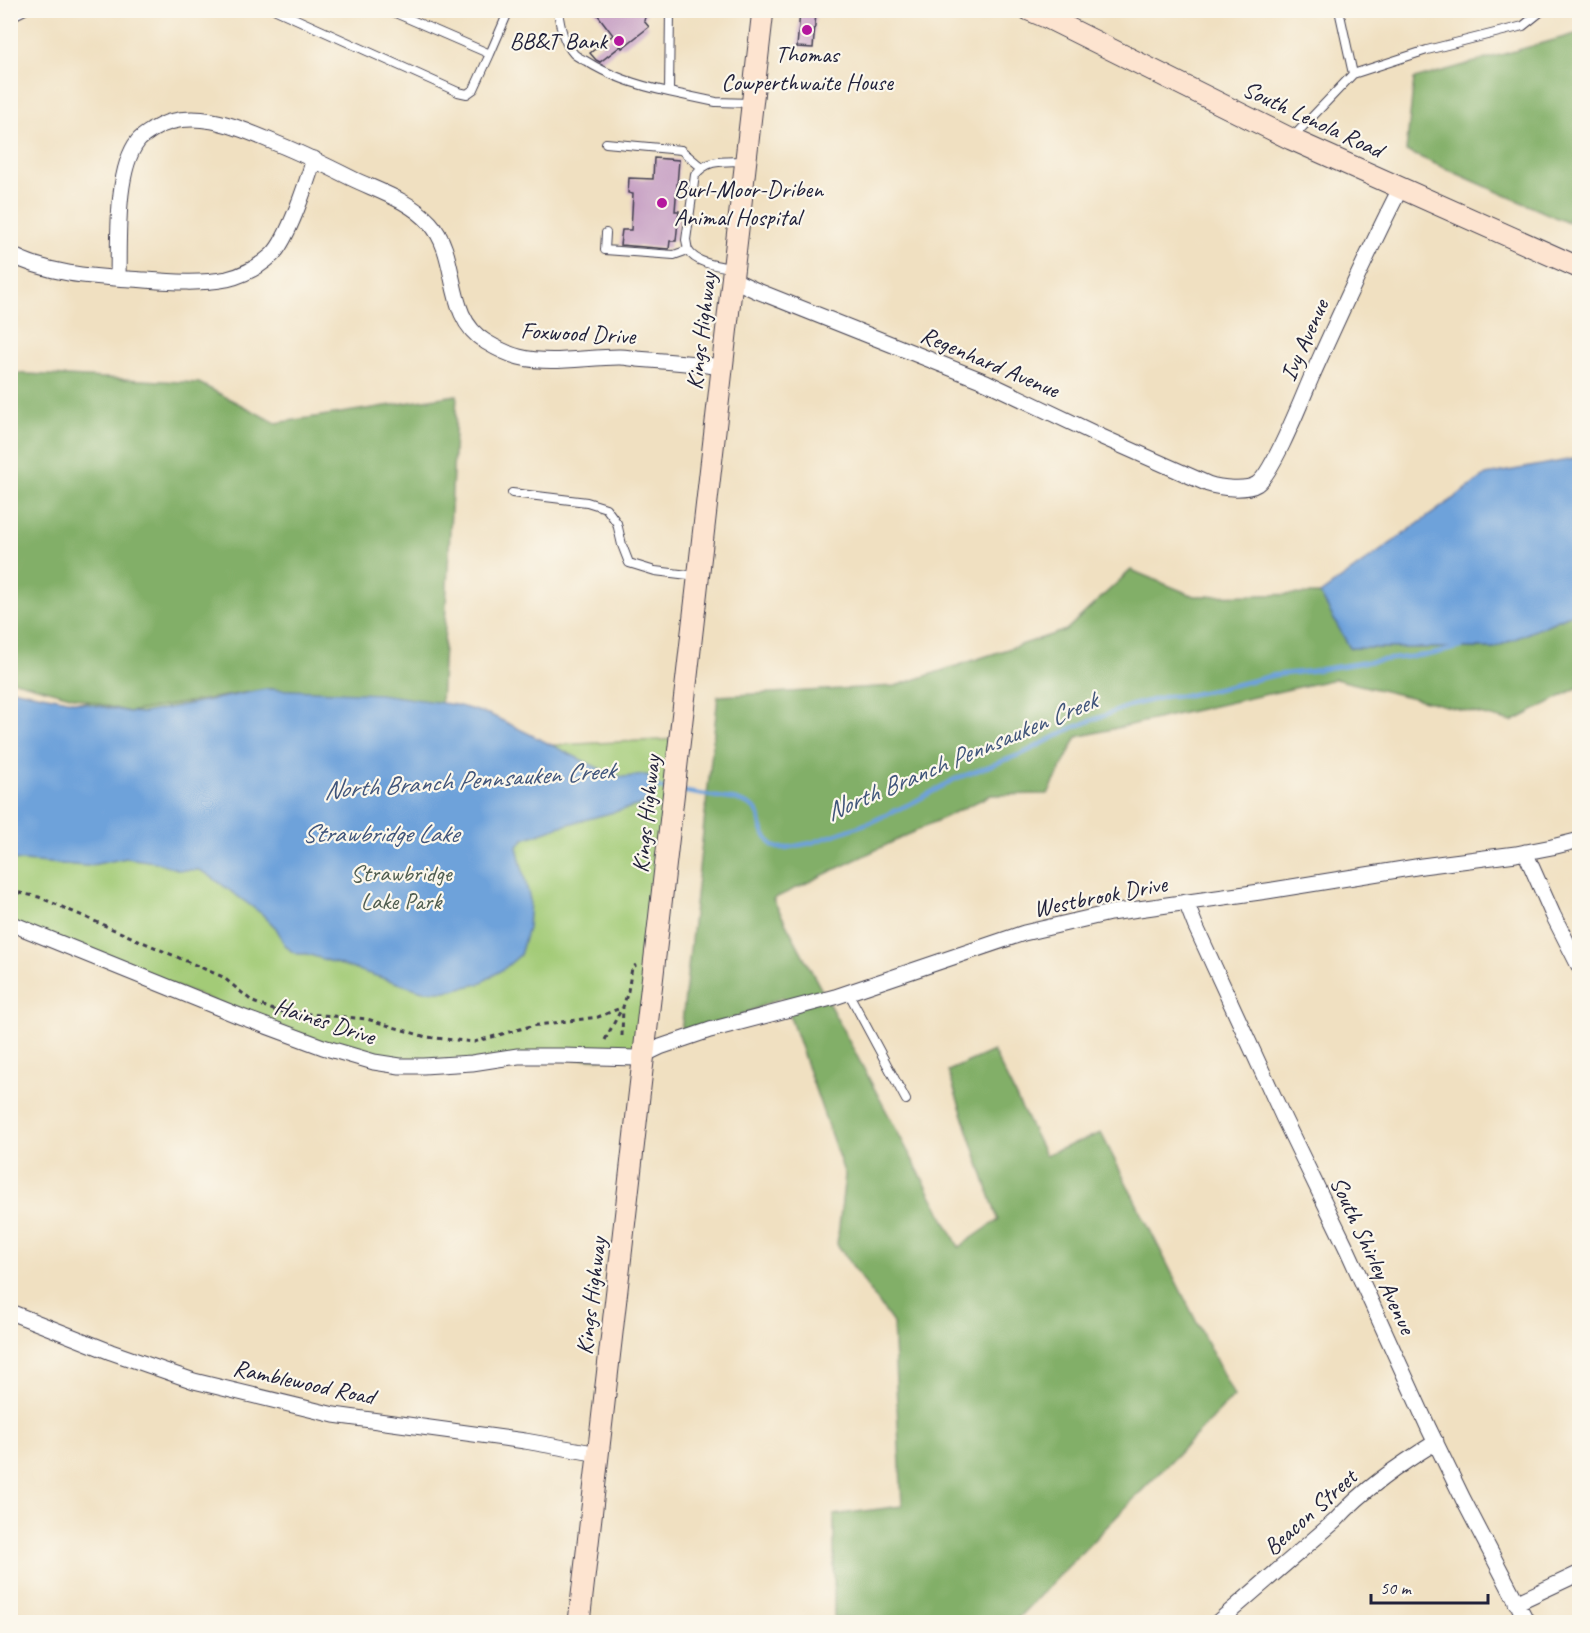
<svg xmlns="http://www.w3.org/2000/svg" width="1590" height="1633" viewBox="0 0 1590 1633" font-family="Caveat,sans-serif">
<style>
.green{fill:#a3cb77;stroke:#627659;stroke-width:1.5}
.forest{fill:#82af68;stroke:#526852;stroke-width:1.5}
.water{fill:#6ea2da;stroke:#48628a;stroke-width:1.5}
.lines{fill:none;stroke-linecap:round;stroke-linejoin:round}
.stream{stroke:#6ea2da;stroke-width:4.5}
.building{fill:#c8a2c5}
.lane-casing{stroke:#413e4f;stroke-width:10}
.street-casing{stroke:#413e4f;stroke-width:17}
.secondary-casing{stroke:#413e4f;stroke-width:23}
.path{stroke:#413e4f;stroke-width:3;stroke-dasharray:4.5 4.5;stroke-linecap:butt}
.lane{stroke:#fff;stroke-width:8}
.street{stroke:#fff;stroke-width:15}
.secondary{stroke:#fde4d0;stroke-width:21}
.poi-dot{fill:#b5179e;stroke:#fbf7ec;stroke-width:2}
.labels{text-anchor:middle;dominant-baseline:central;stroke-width:4.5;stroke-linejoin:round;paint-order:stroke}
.poi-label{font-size:24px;fill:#22223b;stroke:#fbf7ec;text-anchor:end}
.street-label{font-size:24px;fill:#22223b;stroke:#fbf7ec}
.park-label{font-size:24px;fill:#4f5d50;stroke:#fbf7ec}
.water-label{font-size:26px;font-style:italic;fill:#40557b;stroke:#fbf7ec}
</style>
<rect width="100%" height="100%" fill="#fbf7ec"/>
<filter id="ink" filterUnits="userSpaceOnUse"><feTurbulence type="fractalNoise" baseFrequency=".0167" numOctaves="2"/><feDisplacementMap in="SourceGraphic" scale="12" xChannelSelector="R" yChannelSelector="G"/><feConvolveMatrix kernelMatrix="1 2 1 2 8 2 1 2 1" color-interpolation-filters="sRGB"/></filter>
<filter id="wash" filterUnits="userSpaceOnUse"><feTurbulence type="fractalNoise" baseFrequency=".008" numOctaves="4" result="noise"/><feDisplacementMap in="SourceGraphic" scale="24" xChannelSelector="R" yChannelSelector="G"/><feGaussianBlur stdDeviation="1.35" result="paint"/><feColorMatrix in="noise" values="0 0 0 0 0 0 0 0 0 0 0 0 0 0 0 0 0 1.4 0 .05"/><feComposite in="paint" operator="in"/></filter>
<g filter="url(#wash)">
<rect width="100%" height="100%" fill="#f0e0c1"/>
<path class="green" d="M249 689 345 698 514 747 680 739 637 1058 374 1062 11 924 10 695 36 702H136Z"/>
<path class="forest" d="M1579 33V183L1568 223 1406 151 1414 79Z
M10 373 199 383 276 423 457 395 441 703 267 689 129 712 11 680Z
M1131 570 1194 596 1320 594 1350 648H1494L1579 611V687L1512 722 1335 679 1077 737 1048 794 991 795 773 899 959 1247 998 1220 948 1071 993 1051 1045 1155 1101 1133 1234 1396 1014 1622 834 1618V1515L902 1506 893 1323 837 1244 845 1175 783 997 680 1041 718 696 895 686 1066 630Z"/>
<path class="water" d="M1579 458V611L1494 648H1350L1320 594 1486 475Z
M11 689 129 712 143 713 267 689 379 694 456 705 491 715 608 773 623 777 646 775 655 778C654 794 653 796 640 805L558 827 524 839 517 847 530 900 528 928 520 955 505 968 479 984 446 991H423L307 954H297L291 951 285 945 276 928 262 914 207 874 199 870H180L155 862 126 858 87 866 11 860Z"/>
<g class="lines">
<path class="stream" d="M650 787 669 789
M680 791 737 800 747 804 755 809 759 815 761 826 764 834 773 846 778 848H785L811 843 871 822 914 802 955 779 1024 753 1072 728 1129 706 1168 696H1183L1218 689 1275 675 1310 671 1366 662 1433 654 1461 647"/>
</g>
<g id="blocks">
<path class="building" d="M594 10H647L644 21 649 27 622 48 621 46 600 62 596 60 590 53 613 35Z
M800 12 816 13 813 48 797 47Z
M654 158 679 160 675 211H679L676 241H670L669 249 620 245 622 230H631L633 194 628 193 629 178 653 179Z"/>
</g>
</g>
<g filter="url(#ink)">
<use href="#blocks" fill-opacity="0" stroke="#413e4f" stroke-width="1.5"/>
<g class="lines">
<defs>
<path id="lane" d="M276 10 458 92 467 94 474 89 490 54
M388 10 407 18
M411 10 407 18 490 54 509 10
M558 10C560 26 563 42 574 54 577 57 582 59 586 61 611 77 640 86 669 92
M670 10 669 92 716 102 751 103
M1339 10 1353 74
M10 11 17 14 25 10
M1292 138 1353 74 1427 50 1523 26 1543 10
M606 143 681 150 701 167
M606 233 605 250 674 255 688 250
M733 268C719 266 696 264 688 250 687 247 687 243 686 240L695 175C709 158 724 162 744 161
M512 493 587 502 606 508 617 523 622 545 629 563 655 571 697 576
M848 992 906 1100"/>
<path id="street" d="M10 254C50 276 101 277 145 280 172 282 201 284 227 279 244 275 259 267 272 255 288 240 307 182 314 159
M118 278C119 241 115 170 138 141 142 136 148 133 152 130 191 105 240 128 278 144 303 154 327 166 351 178 378 191 409 200 430 223 461 257 443 316 486 342 496 348 508 354 519 357 551 365 586 357 619 357 625 357 630 358 637 359 665 361 694 363 722 367
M732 279 755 290 986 382 1102 437 1208 484C1220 488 1246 491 1257 484 1273 473 1302 399 1311 378 1340 314 1369 249 1401 187
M1525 852 1553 915 1580 968
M1186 902 1195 925 1284 1119 1347 1249 1429 1429 1463 1499 1527 1622
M10 923 242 1017 323 1047 374 1062 400 1066H423L472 1063 518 1056H561L637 1058 660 1047 710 1030 835 997 1024 933 1110 913 1267 891 1422 866 1516 854 1552 847 1580 840
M10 1312 111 1352 194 1381 334 1415 525 1441 599 1454
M1516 1603 1580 1573
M1218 1622 1335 1521C1364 1489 1399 1465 1436 1442"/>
<path id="secondary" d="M1029 10 1048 18 1291 139 1580 268
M579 1622 763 10"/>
</defs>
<use href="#lane" class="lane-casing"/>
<use href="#street" class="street-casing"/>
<use href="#secondary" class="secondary-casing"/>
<path class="path" d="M10 891 39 897 223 977 253 1002 276 1011 367 1019 426 1037 474 1042 531 1026 598 1017 623 1007
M622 1036 623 1007 628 991 632 968 636 965
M605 1040 622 1008"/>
<use href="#lane" class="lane"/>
<use href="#street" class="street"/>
<use href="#secondary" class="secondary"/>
</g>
</g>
<g class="poi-dot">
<circle cx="807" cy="30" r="6"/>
<circle cx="619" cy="41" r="6"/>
<circle cx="662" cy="203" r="6"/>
</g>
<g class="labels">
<g class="poi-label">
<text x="607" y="41">BB&amp;T Bank</text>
<text x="807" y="54" text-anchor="middle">Thomas<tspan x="807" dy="28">Cowperthwaite House</tspan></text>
<text x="674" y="189" text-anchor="start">Burl-Moor-Driben<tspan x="674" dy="28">Animal Hospital</tspan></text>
</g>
<g class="street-label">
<text transform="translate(1313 119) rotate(25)">South Lenola Road</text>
<text transform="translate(701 331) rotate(-83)">Kings Highway</text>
<text transform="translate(578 333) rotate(3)">Foxwood Drive</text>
<text transform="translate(1304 340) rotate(-66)">Ivy Avenue</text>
<text transform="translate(990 362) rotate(23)">Regenhard Avenue</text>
<text transform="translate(646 814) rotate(-84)">Kings Highway</text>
<text transform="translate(1100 896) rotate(-11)">Westbrook Drive</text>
<text transform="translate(325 1021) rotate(18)">Haines Drive</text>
<text transform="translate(1373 1255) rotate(65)">South Shirley Avenue</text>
<text transform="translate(591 1296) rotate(-83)">Kings Highway</text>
<text transform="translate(304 1382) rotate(12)">Ramblewood Road</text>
<text transform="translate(1310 1512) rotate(-42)">Beacon Street</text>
</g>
<g class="park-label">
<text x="401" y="873">Strawbridge<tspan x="401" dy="28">Lake Park</tspan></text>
</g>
<g class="water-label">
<text transform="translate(961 756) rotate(-23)">North Branch Pennsauken Creek</text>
<text transform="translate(469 780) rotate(-4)">North Branch Pennsauken Creek</text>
<text x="380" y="833">Strawbridge Lake</text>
</g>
</g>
<rect width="1590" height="1633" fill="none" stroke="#fbf7ec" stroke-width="36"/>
<path d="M1371 1594v9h117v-9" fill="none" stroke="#22223b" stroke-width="3"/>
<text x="1380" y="1594" font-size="18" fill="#22223b" stroke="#fbf7ec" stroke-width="4.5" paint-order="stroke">50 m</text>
</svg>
